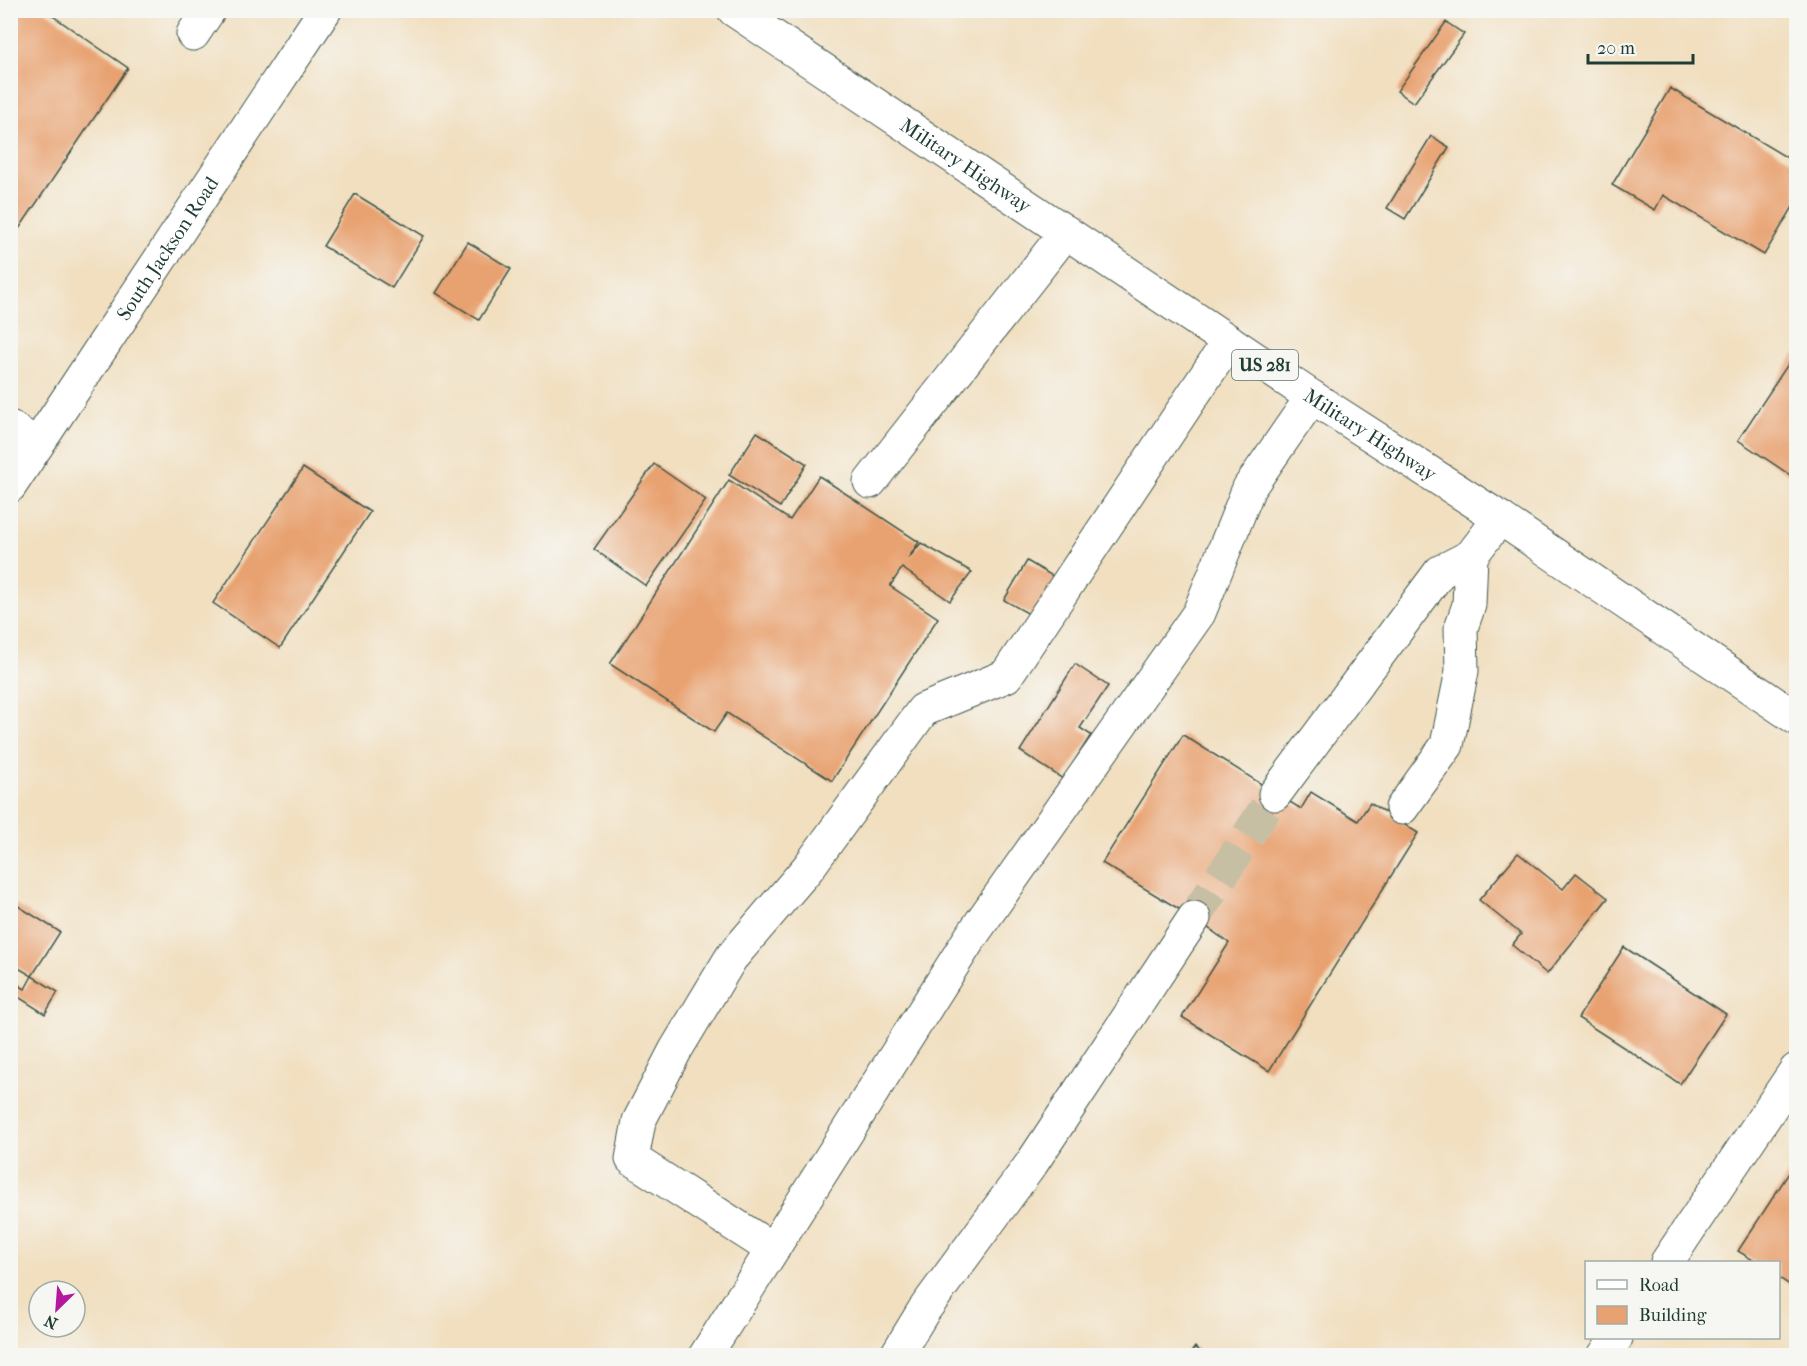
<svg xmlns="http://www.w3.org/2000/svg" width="1807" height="1366" viewBox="0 0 1807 1366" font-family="'IM FELL French Canon',serif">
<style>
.building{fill:#e8a170}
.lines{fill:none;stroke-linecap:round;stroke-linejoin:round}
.minor-tunnel{stroke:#c7bfa4;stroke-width:33;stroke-dasharray:33 16;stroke-linecap:butt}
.minor-casing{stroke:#3e5549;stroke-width:35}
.major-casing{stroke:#3e5549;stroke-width:35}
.minor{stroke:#fff;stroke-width:33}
.major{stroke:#fff;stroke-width:33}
.labels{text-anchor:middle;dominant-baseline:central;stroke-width:6;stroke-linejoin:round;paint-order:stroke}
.shield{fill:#f6f6f2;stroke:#60746d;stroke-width:1.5}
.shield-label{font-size:18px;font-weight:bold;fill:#1f3d34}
.street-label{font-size:20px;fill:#1f3d34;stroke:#f6f6f2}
</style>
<rect width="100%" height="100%" fill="#f6f6f2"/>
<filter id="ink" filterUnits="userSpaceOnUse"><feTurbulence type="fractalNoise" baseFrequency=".0167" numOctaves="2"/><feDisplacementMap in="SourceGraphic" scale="12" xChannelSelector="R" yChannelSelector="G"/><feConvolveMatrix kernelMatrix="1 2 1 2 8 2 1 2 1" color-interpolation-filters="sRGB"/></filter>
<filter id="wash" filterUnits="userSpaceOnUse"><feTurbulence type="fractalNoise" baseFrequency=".008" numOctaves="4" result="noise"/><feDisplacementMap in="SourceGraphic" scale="24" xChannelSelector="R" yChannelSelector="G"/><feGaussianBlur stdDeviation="1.35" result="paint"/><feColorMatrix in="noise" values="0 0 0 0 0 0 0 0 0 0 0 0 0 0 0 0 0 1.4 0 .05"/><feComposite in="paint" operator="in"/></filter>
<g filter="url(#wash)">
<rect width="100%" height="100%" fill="#f1dfc0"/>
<g id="blocks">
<path class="building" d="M10 10H44L128 68 10 242Z
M1446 22 1464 34 1414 103 1397 91Z
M1670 88 1796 163V202L1764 255 1663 195 1655 210 1612 185Z
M1431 136 1449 147 1405 219 1387 208Z
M355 194 424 236 392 288 323 246Z
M468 242 511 269 479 320 436 293Z
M1796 352V479L1738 440Z
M757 432 807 464 780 507 729 475Z
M654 464 706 500 646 586 594 549Z
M303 468 370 512 280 648 213 603Z
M819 476 919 542 908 559 921 543 972 572 950 601 902 568 890 586 938 618 832 781 727 713 714 732 610 664 729 480 790 520Z
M1027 561 1056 578 1038 619 1004 600Z
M1075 664 1108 686 1080 728 1091 735 1063 779 1020 751Z
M1183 735 1301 809 1311 792 1358 821 1370 803 1418 833 1269 1071 1182 1017 1229 943 1194 918 1102 863Z
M1518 853 1563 889 1576 873 1608 898 1547 974 1512 945 1521 934 1479 900Z
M10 901 60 932 32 976 10 963Z
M1624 947 1726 1014 1680 1084 1578 1018Z
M32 976 58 992 45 1014 17 996 10 1007V980L25 989Z
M1796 1162V1289L1778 1277V1262H1756L1738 1251Z
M1195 1347 1205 1356H1188Z"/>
</g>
</g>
<g filter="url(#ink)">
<use href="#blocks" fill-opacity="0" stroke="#3e5549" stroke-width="1.5"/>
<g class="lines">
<path class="minor-tunnel" d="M1194 918 1275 794"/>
<defs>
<path id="minor" d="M193 34 209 10
M10 427 37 445
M870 482 1066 232
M1275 794 1440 572 1471 556 1500 518
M1402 808 1447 745 1462 671 1461 628 1469 605 1471 556
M772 1249 632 1159 639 1121 675 1051 731 958 808 868 923 710 1006 676 1229 341
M1667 1262 1796 1070
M705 1356 970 938 1199 613 1249 488 1312 397
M896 1356 924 1310 1032 1163 1194 918
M1604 1356 1616 1338"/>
<g id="major">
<path id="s1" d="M734 10 1312 397 1500 518 1796 718"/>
<path id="s2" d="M10 486 325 10"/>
</g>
</defs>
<use href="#minor" class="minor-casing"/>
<use href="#major" class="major-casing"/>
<use href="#minor" class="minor"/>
<use href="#major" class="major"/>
</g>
</g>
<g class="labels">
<rect class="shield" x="1232" y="350" width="66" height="30" rx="4.5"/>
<g class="shield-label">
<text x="1265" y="365">US 281</text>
</g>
<g class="street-label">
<text stroke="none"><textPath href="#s1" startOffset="279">Military Highway</textPath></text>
<text stroke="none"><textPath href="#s2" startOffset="285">South Jackson Road</textPath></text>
<text stroke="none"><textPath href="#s1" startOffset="765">Military Highway</textPath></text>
</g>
</g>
<rect width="1807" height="1366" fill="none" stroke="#f6f6f2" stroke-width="36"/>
<rect x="1585" y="1261" width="195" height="78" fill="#f6f6f2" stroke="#a0aca6" stroke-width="1.5"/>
<rect x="1597" y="1280" width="30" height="9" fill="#ffffff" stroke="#a0aca6" stroke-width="1.5"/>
<text x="1639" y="1291" font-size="18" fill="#1f3d34">Road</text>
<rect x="1597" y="1306" width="30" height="18" fill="#e8a170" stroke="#a0aca6" stroke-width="1.5"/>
<text x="1639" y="1321" font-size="18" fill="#1f3d34">Building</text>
<g transform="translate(57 1309) rotate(205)"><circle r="28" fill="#f6f6f2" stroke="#a0aca6" stroke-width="1.5"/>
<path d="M0-4.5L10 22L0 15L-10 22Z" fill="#b5179e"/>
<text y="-9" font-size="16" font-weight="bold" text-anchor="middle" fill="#1f3d34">N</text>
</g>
<path d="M1588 54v9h105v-9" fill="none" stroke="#1f3d34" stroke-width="3"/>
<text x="1597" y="54" font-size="18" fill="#1f3d34" stroke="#f6f6f2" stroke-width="4.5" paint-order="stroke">20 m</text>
</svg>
